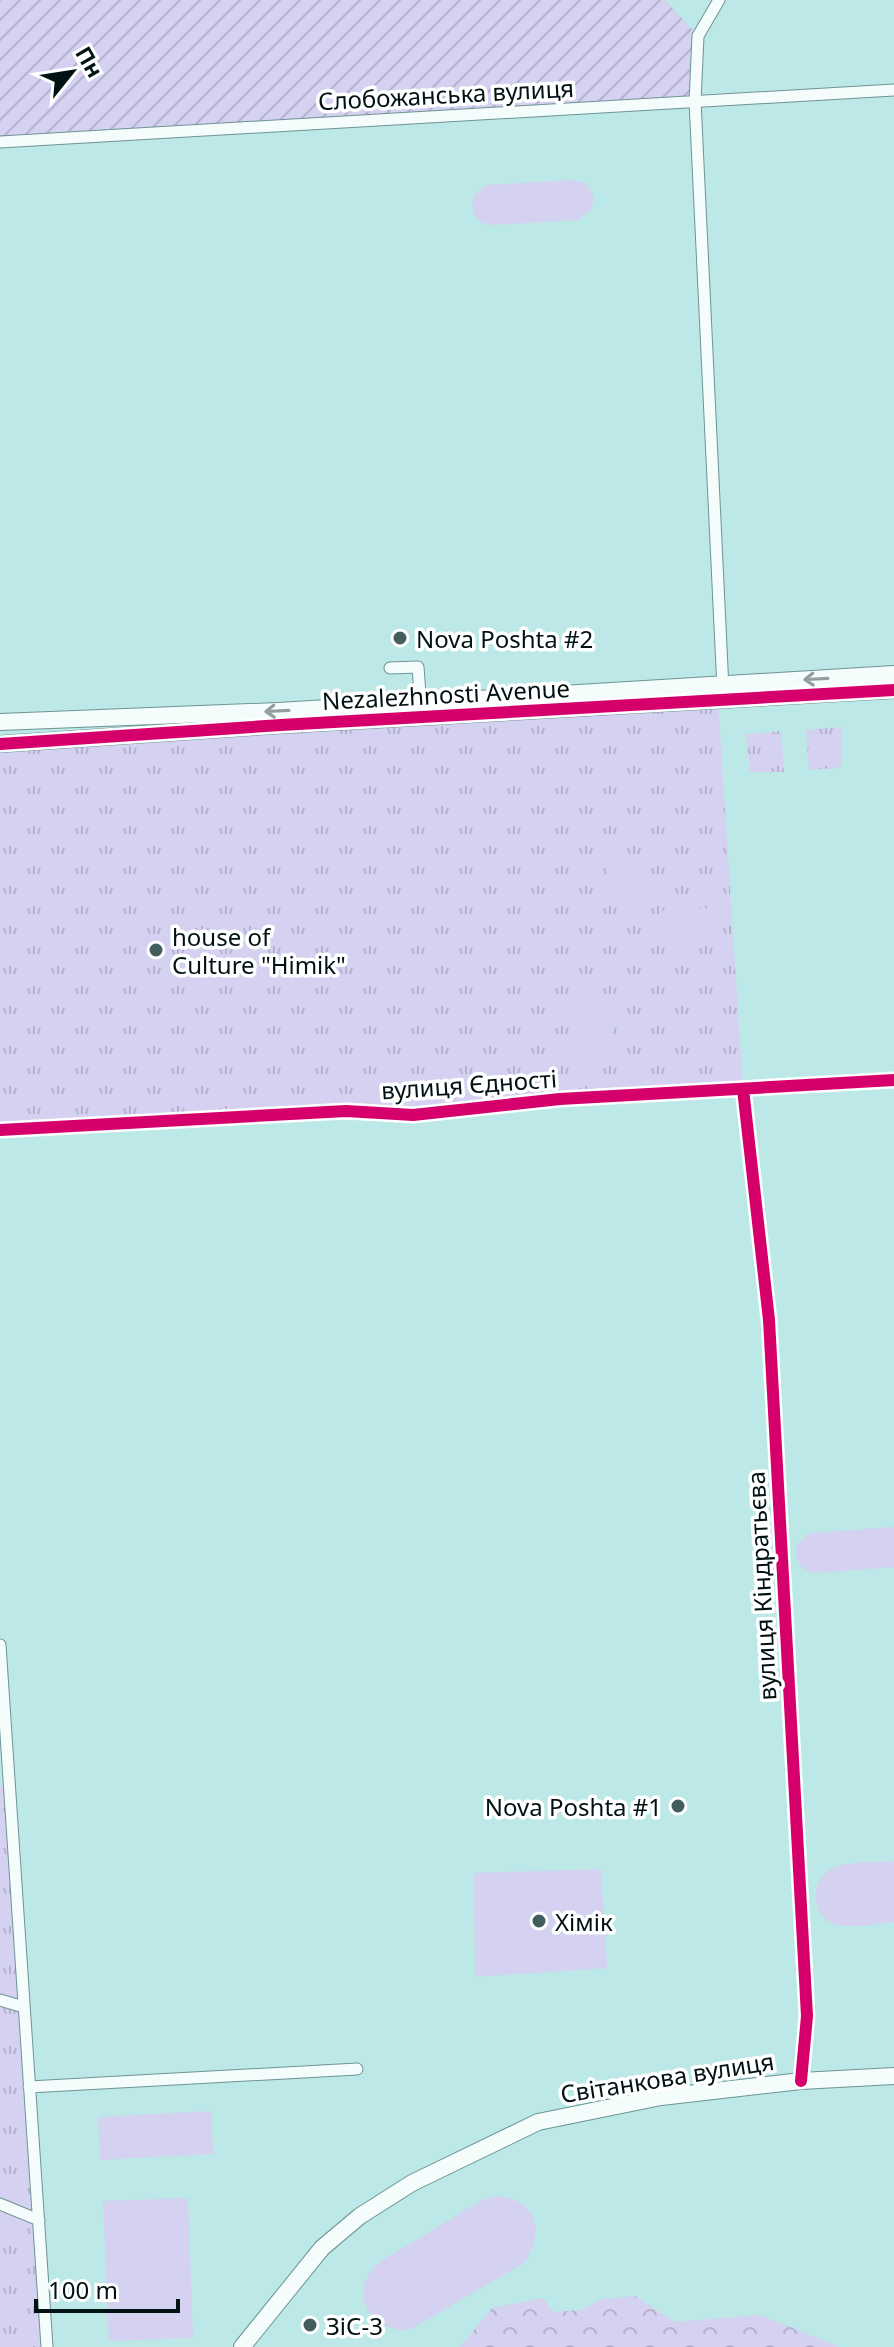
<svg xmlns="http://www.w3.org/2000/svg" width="894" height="2347" viewBox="0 0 894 2347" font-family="'Noto Sans',sans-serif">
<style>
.grass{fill:url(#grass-tufts)}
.forest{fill:url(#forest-crowns)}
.park{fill:#d4d1f1}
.garden{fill:url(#garden-furrows)}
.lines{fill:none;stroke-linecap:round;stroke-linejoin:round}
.street-casing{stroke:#6e9494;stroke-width:13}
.secondary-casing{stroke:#6e9494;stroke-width:18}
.street{stroke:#f5fcfc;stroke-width:11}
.secondary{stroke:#f5fcfc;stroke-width:16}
.cycleway-casing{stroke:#fff;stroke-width:17}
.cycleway{stroke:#d6006c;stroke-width:12}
.oneway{stroke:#939e9f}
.poi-dot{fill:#425d5e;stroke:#fff;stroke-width:3}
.labels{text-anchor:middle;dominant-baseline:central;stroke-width:7;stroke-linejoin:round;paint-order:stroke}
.street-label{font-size:24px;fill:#001213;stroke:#fff}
.poi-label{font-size:24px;fill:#001213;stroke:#fff;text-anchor:start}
</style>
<defs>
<pattern id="grass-tufts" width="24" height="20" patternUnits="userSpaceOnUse" patternTransform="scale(2)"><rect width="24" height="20" fill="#d4d1f1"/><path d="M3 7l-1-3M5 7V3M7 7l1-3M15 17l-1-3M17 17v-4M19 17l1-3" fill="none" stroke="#b4b2ce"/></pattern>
<pattern id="forest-crowns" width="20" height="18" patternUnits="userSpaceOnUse" patternTransform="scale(2)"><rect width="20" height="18" fill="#d4d1f1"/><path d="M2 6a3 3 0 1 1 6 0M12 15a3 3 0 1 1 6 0" fill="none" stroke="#b4b2ce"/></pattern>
<pattern id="garden-furrows" width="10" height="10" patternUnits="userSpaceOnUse" patternTransform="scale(2)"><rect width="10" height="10" fill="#d4d1f1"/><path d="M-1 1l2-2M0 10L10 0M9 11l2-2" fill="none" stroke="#b4b2ce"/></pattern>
</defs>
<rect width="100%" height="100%" fill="#bce8e8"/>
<path class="grass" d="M718 702 743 1089 0 1129V745Z
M841 727 842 765 837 768 809 770 806 730Z
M781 731 784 772H750L746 734Z
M0 1786H9L47 2347H0Z"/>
<path class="forest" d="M635 2296 675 2322 760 2315 840 2347H460L492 2308 543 2298 553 2312 582 2310 599 2300Z"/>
<path class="park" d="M575 180 587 184 594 198 591 210 578 220 491 225 483 223 474 215C470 200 473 192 487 185Z
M647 861 649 898 608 901 606 864Z
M713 908 715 936 661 939 660 911Z
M611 994 614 1055 579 1056 576 996Z
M894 1527V1567L815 1573C799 1570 793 1557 798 1543L811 1533Z
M894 1861V1922C877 1923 855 1929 838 1925 808 1917 809 1875 838 1866 855 1861 877 1863 894 1861Z
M601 1869 607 1968 475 1977 474 1873Z
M211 2111 213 2154 100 2160 98 2117Z
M497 2196C538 2200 545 2232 524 2263L411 2329C384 2334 356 2311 365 2282 367 2276 372 2270 375 2265L482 2200Z
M188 2198 193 2338 109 2341 103 2201Z"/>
<path class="garden" d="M0 0H665L698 36 695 101 0 142Z"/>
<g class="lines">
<defs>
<path id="street" d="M719 0 698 36 695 101 723 689
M0 142 894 90
M390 668 418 667 421 708
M743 1089 769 1320 807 2016 801 2081
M0 1130 346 1111 413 1115 560 1099 894 1080
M0 1645 47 2347
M0 2000 24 2007
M29 2087 357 2069
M0 2204 39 2220"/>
<path id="secondary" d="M0 722 278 711 894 674
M0 744 281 725 894 690
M242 2347 322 2248 360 2216 412 2183 538 2122 661 2097 801 2081 894 2076"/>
</defs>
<use href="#street" class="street-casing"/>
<use href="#secondary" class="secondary-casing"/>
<use href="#street" class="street"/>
<use href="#secondary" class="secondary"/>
<defs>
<path id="cycleway" d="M0 744 281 725 894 690
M743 1089 769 1320 807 2016 801 2081
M0 1130 346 1111 413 1115 560 1099 894 1080"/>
</defs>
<use href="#cycleway" class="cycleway-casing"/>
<use href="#cycleway" class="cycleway"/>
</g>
<defs><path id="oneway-shaft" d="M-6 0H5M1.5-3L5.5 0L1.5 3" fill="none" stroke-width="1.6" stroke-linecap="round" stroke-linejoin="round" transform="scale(2)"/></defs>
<g class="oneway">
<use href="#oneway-shaft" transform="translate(816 679) rotate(177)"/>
<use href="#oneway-shaft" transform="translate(277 711) rotate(177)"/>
</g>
<g class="poi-dot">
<circle cx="400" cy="638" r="8"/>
<circle cx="156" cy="950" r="8"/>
<circle cx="678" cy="1806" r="8"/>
<circle cx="539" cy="1921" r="8"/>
<circle cx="310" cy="2325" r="8"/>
</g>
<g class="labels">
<g class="street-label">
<text transform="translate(446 94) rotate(-3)">Слобожанська вулиця</text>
<text transform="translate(446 694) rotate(-3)">Nezalezhnosti Avenue</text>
<text transform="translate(469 1084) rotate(-4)">вулиця Єдності</text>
<text transform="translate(761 1586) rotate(-93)">вулиця Кіндратьєва</text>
<text transform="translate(667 2077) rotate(-9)">Світанкова вулиця</text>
</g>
<g class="poi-label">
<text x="416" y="638">Nova Poshta #2</text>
<text x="172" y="936">house of<tspan x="172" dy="28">Culture "Himik"</tspan></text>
<text x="662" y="1806" text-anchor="end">Nova Poshta #1</text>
<text x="555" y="1921">Хімік</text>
<text x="326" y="2325">ЗіС-3</text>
</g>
</g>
<g transform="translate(72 72) rotate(60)" stroke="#ffffff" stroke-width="6" paint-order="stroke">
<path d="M0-6L14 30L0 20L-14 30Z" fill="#001213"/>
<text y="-12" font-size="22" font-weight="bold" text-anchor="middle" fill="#001213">Пн</text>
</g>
<path d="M36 2299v12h142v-12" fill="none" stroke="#001213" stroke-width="4"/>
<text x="48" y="2299" font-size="24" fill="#001213" stroke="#ffffff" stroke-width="6" paint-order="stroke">100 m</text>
</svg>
